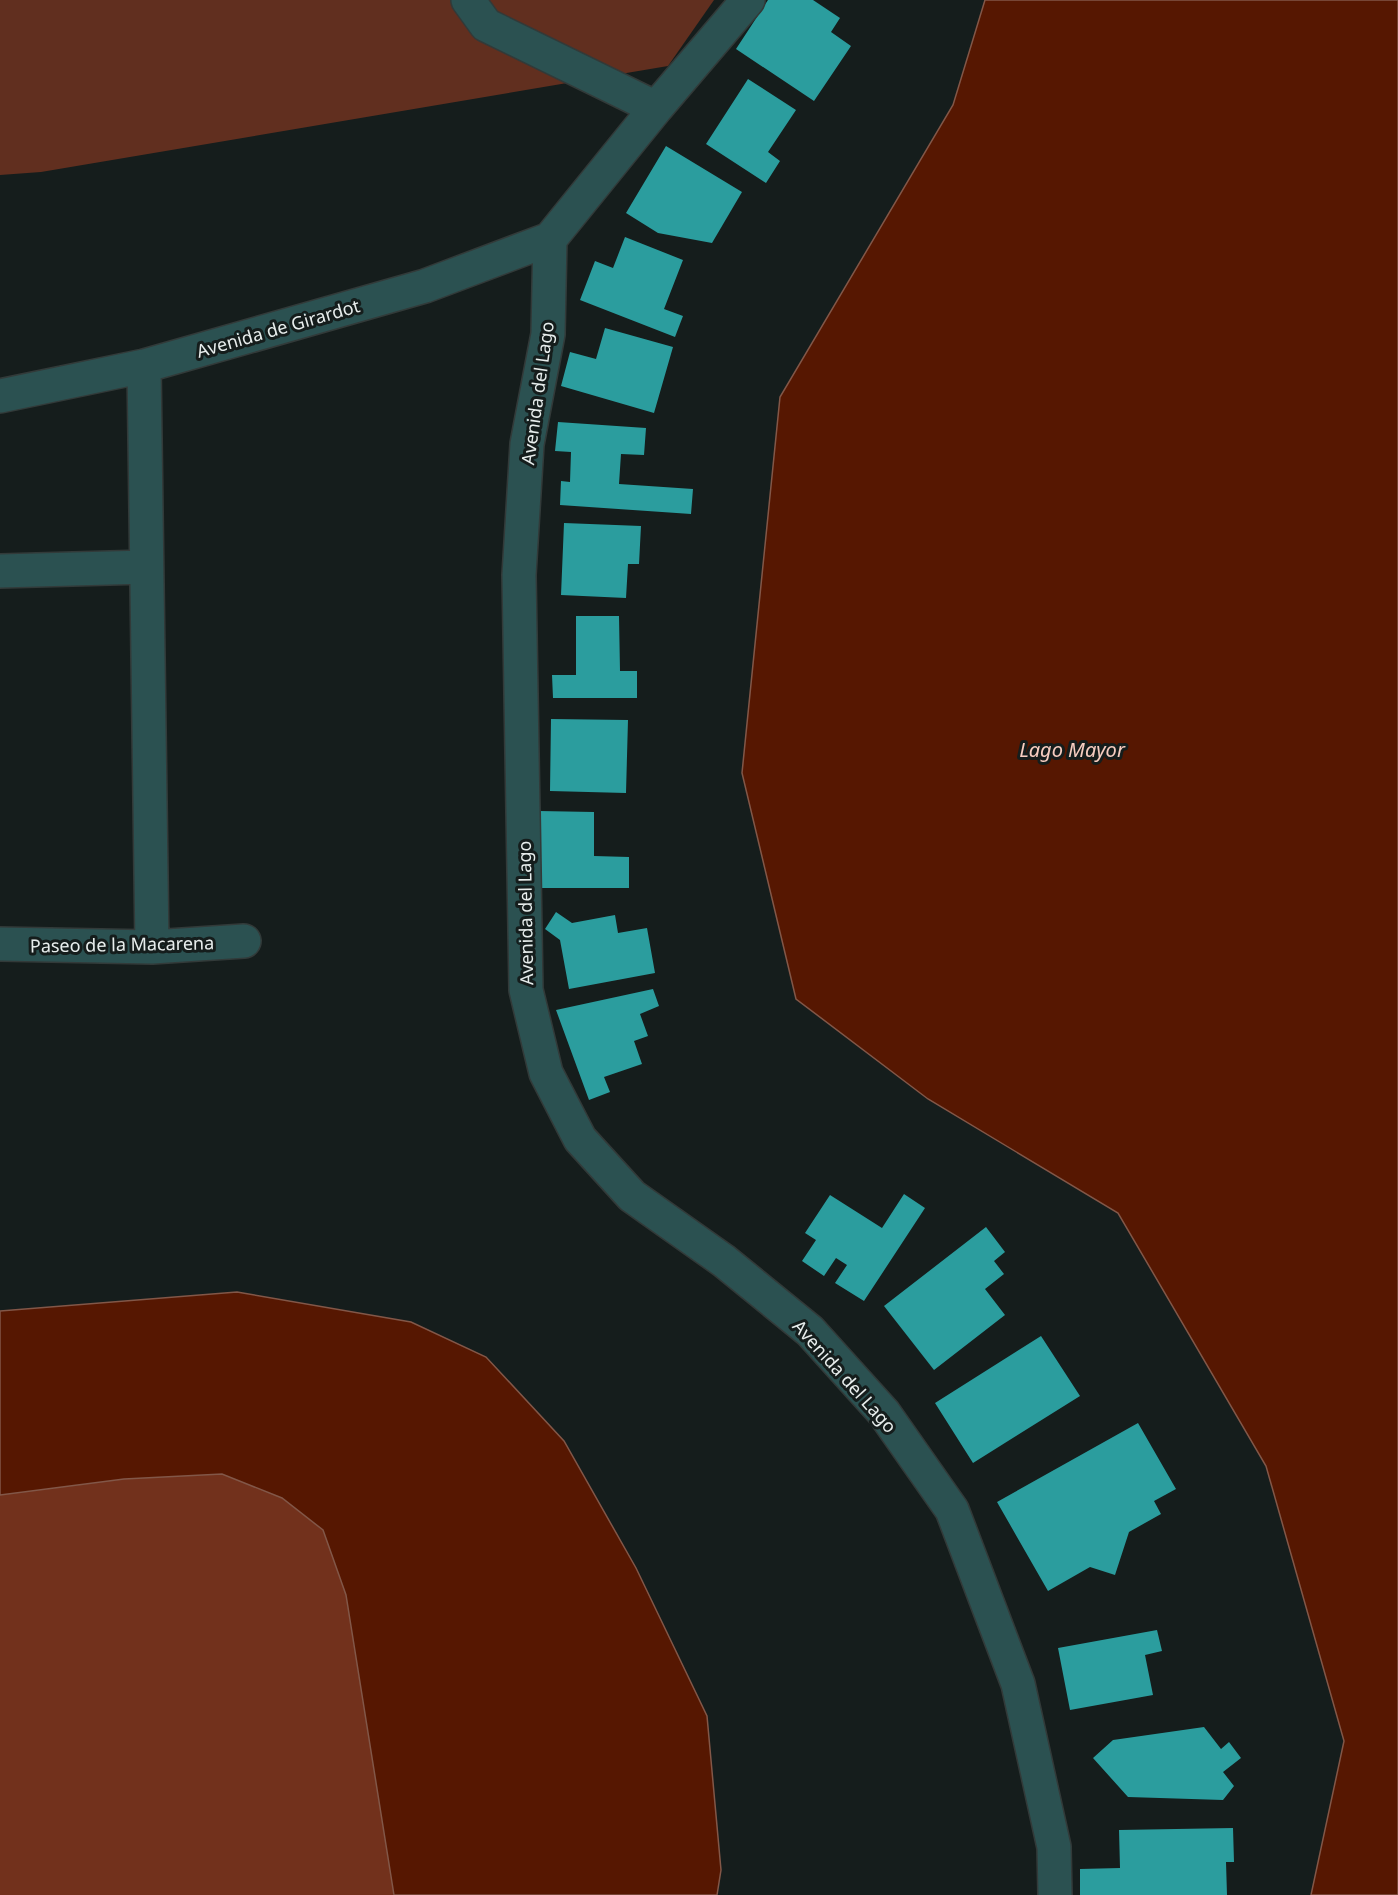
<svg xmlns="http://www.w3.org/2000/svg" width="1398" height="1895" viewBox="0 0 1398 1895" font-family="'Noto Sans',sans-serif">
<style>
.green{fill:#612f1f}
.forest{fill:#72311c}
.water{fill:#561701;stroke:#825748;stroke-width:1.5}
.building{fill:#2b9d9e}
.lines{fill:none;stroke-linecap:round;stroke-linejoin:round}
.minor-casing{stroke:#323a39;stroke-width:36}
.minor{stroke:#2b5151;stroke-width:33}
.labels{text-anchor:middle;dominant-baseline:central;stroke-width:6;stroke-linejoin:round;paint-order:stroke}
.street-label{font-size:18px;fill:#e7edec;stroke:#151d1c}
.water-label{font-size:20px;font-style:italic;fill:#f7cdc0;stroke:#151d1c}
</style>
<rect width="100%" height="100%" fill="#151d1c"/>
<path class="green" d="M0 0H714L668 66 41 172 0 175Z"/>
<path class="forest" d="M222 1473 282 1498 323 1530 346 1595 394 1895H0V1495L124 1479Z"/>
<path class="water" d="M985 0H1398V1895H1311L1344 1741 1266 1466 1118 1213 928 1099 796 999 742 773 780 397 953 105Z
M237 1292 411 1322 486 1357 564 1441 636 1568 707 1716 721 1870 717 1895H394L346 1595 323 1530 282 1498 222 1474 124 1479 0 1495V1311Z"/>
<path class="building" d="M768 0H813L840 18 831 32 851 46 814 101 736 49Z
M748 79 796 110 768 152 780 161 766 183 706 144Z
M666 146 742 192 712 243 658 233 626 213Z
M625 237 683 260 664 309 683 316 675 337 580 300 595 261 613 268Z
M605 328 673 347 654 413 561 386 570 352 596 359Z
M558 422 646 428 644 455 621 454 619 484 693 489 691 514 560 505 561 481 570 482 571 452 555 451Z
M564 523 641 526 639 564H628L626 598 561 595Z
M576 616H619L620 671H637V698H553L552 675H576Z
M551 719 628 720 626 793 550 791Z
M539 811 594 812V856L629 857V888H539Z
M556 912 572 923 615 915 618 933 647 928 655 973 569 989 560 940 545 929Z
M653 989 659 1006 640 1014 648 1036 634 1041 642 1064 604 1077 610 1092 589 1100 556 1010Z
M904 1194 925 1208 864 1301 835 1283 847 1265 836 1258 824 1276 802 1261 816 1240 805 1233 830 1195 882 1228Z
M986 1227 1005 1252 994 1261 1004 1274 985 1289 1005 1315 934 1370 884 1306Z
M1041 1336 1080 1396 973 1463 935 1403Z
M1138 1423 1176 1489 1154 1501 1161 1514 1129 1532 1115 1575 1090 1567 1048 1591 997 1502Z
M1157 1630 1162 1651 1145 1655 1153 1695 1070 1710 1058 1648Z
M1204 1727 1221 1749 1229 1742 1241 1758 1223 1772 1234 1786 1223 1800 1128 1797 1093 1758 1113 1740Z
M1233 1828 1234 1862H1226L1227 1895H1080V1869L1120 1868 1119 1830Z"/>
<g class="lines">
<defs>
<path id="minor" d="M468 0 486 25 656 108
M748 0 656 108 550 239 548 334 527 444 519 575 526 990 546 1073 580 1139 632 1196 724 1261 810 1331 884 1413 952 1510 1018 1684 1054 1847 1055 1895
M144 366 152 947
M0 396 144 366 425 286 550 239
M0 571 146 567
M0 944 152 947 244 941"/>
</defs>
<use href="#minor" class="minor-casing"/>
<use href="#minor" class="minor"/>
</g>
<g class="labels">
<g class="street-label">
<text transform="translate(278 328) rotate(-16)">Avenida de Girardot</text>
<text transform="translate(537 393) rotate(-82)">Avenida del Lago</text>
<text transform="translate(525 913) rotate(-91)">Avenida del Lago</text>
<text transform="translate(122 944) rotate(-1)">Paseo de la Macarena</text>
<text transform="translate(845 1376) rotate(48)">Avenida del Lago</text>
</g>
<g class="water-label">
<text x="1072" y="749">Lago Mayor</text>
</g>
</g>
</svg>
